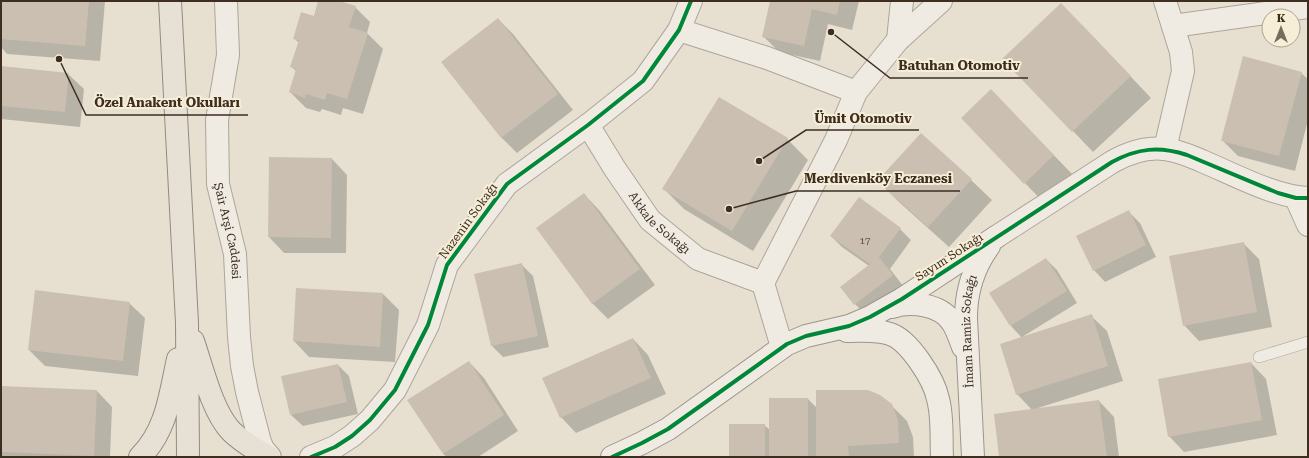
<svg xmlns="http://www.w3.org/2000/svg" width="1309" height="458" viewBox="0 0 1309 458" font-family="'Roboto Serif',serif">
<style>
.shadow{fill:#0003}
.building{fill:#cbbfb2}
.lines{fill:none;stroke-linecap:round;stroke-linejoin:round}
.lane-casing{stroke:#ada599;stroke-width:12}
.street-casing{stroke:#ada599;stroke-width:24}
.secondary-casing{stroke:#9c958a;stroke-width:24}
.primary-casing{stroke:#928b80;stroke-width:24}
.lane{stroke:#efebe3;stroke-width:11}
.street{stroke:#efebe3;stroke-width:22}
.secondary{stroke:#efebe3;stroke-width:22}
.primary{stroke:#e6e1d4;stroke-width:22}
.cycleway-casing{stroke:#f7eed8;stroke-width:6}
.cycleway{stroke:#00873e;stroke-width:4}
.labels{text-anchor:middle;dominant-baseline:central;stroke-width:4;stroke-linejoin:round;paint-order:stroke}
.number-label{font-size:10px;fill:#605244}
.street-label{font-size:12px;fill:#3d2e20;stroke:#f7eed8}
.leader{fill:none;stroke:#3d2e20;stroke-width:1.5}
.callout-dot{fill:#3d2e20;stroke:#f7eed8;stroke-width:1.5}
.callout-label{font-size:13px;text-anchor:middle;font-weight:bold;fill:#3d2e20;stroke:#f7eed8;stroke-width:4;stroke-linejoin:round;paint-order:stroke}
</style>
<rect width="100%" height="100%" fill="#e7e0d1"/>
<path class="shadow" d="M1 1H105L100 61 7 54 1 47Z
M319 1H336L355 7 370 22 367 33 383 49 363 114 343 108 341 115 322 109 320 112 306 108 290 92 297 72 292 67 299 43 294 38 314 17Z
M771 1H859L852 30 828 24 820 61 779 52 763 36Z
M498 19 513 34 573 110 517 153 502 138 443 62Z
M1082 25 1151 98 1093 152 1004 59Z
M1 67 68 74 84 89 80 127 1 119Z
M1301 73 1308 79V120L1295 171 1238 156 1222 140Z
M719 98 787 139 808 160 753 251 684 209 664 189Z
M1011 111 1074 176 1045 204 1025 183Z
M270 158 332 159 347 175 346 253H284L269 237Z
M971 180 992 200 949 247 899 202 878 181Z
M584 194 599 210 655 285 608 319 592 303Z
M1128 211 1140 223 1156 257 1105 282 1094 270Z
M900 229 911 240 890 269 904 287 866 315 855 304 869 266 842 247 831 236Z
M1243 243 1259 259 1272 327 1199 341 1184 325Z
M1046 259 1057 270 1077 303 1022 337 1091 316 1107 331 1123 381 1038 408 1039 409 1099 401 1114 417 1119 457H1000L1032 410 1017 394 1022 338 1011 326Z
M521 264 533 276 549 347 503 357 492 346Z
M297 289 383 294 399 310 395 362 309 357 294 341Z
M129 303 145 318 138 376 45 366 29 350Z
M633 339 648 355 666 394 576 433 561 417Z
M469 362 484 378 518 431 478 457H447L443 454Z
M1251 363 1266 379 1277 435 1184 452 1169 436Z
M338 365 349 376 358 414 303 426 291 415Z
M1 387 97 391 112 407 110 457H1Z
M770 399H808L817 408 891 405 907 421 913 437 914 457H730L764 425 770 430Z"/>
<path class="building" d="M1 1H89L85 46 1 39Z
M318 1H339L356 6 349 27 368 33 347 99 327 93 325 100 306 94 305 98 289 92 296 69 290 67 299 40 293 39 301 12 314 16Z
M770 1H840L837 15 812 9 804 46 762 37Z
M1061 3 1131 76 1072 132 1002 59Z
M498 18 558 94 501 138 441 62Z
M1243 56 1302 72 1279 156 1221 141Z
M1 66 69 73 65 112 1 106Z
M991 89 1054 155 1024 184 961 118Z
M719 97 788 138 732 231 662 189Z
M921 133 972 179 928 227 877 181Z
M269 157 332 158 331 238 268 237Z
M584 193 640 269 592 304 536 228Z
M859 197 901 228 879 257 893 275 854 305 840 287 870 264 830 236Z
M1129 210 1146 245 1093 271 1076 236Z
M1244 242 1257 312 1183 326 1169 256Z
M1046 258 1067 291 1010 326 989 293Z
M522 263 538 336 491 346 474 274Z
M296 288 383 293 380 347 293 341Z
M35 290 130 302 123 361 28 350Z
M1092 314 1108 366 1016 395 1000 344Z
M633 338 651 378 560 418 542 378Z
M469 361 504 415 443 454 407 400Z
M1251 362 1262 420 1168 437 1158 379Z
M338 364 347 402 290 415 281 376Z
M1 386 97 390 94 456 1 452Z
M816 390H868L880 395 892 404 898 420 899 443 848 446 849 457H816Z
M769 398H808V457H769Z
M1099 400 1107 457H999L994 414Z
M729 424H765V457H729Z"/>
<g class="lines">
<defs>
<path id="lane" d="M1259 357 1308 342"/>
<g id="street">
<path id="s1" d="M226 1 228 55 217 120 218 184 235 254 239 337 242 366 247 392 260 442 263 449 270 457"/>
<path d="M1173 26 1308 7"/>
<path d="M679 30 767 58 856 92"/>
<path d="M898 40 902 1"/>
<path id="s2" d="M588 125 615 169 650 220 698 259 763 283 782 347"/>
<path d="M1165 149 1183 71 1181 52 1165 1"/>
<path d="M1296 198 1308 225"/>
<path d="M996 237 1112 162C1128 153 1146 147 1164 149 1177 150 1190 156 1202 161 1233 174 1275 197 1308 198"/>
<path d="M763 283 836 140 856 92 898 40 941 1"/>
<path d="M311 457 335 447 352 436 370 420 395 390 428 325 447 265 507 184 588 125 643 81 679 30 691 1"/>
</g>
<g id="secondary">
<path d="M892 307C911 301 940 304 952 322 957 329 960 339 963 347"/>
<path d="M847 331C861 331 876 329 890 334 909 340 934 379 938 399 943 417 941 438 942 457"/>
<path d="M612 457 642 443 668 429 787 344 806 336 849 326 870 317 902 299 996 237"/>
<path id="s3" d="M973 457 966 318C966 291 973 268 989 246"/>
</g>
<path id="primary" d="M170 1 187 323 188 457
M193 341C202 367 212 411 231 431 242 442 256 450 269 457
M140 457C167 430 170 395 178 359"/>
</defs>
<use href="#lane" class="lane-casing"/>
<use href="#street" class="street-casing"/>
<use href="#secondary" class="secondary-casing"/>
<use href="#primary" class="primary-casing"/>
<use href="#lane" class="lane"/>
<use href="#street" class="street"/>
<use href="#secondary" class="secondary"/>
<use href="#primary" class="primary"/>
<defs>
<path id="cycleway" d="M311 457 335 447 352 436 370 420 395 390 428 325 447 265 507 184 588 125 643 81 679 30 691 1
M612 457 642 443 668 429 787 344 806 336 849 326 870 317 902 299 1112 162C1138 148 1159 146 1187 155L1278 193 1296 198H1308"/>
</defs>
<use href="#cycleway" class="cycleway-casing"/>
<use href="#cycleway" class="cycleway"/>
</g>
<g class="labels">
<g class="number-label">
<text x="865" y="240">17</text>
</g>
<g class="street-label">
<text transform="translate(468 221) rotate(-54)">Nazenin Sokağı</text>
<text stroke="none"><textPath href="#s2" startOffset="122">Akkale Sokağı</textPath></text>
<text stroke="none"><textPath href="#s1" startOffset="232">Şair Arşi Caddesi</textPath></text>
<text transform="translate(949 257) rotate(-33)">Sayım Sokağı</text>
<text stroke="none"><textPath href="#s3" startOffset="126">İmam Ramiz Sokağı</textPath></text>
</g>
</g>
<path class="leader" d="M831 32L890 78H1028M59 59L86 115H248M759 161L806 130H919M729 209L796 191H960"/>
<g class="callout-dot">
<circle cx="831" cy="32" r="4"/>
<circle cx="59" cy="59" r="4"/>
<circle cx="759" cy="161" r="4"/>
<circle cx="729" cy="209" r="4"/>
</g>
<g class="callout-label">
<text x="959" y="70">Batuhan Otomotiv</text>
<text x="167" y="107">Özel Anakent Okulları</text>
<text x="863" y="123">Ümit Otomotiv</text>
<text x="878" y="183">Merdivenköy Eczanesi</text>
</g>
<rect width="1309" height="458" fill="none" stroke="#3d2e20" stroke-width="4"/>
<g transform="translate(1281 28)"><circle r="19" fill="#f7eed8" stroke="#ada18e"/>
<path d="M0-3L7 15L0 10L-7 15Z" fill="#786c5e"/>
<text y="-6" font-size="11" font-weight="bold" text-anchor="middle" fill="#3d2e20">K</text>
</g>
</svg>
